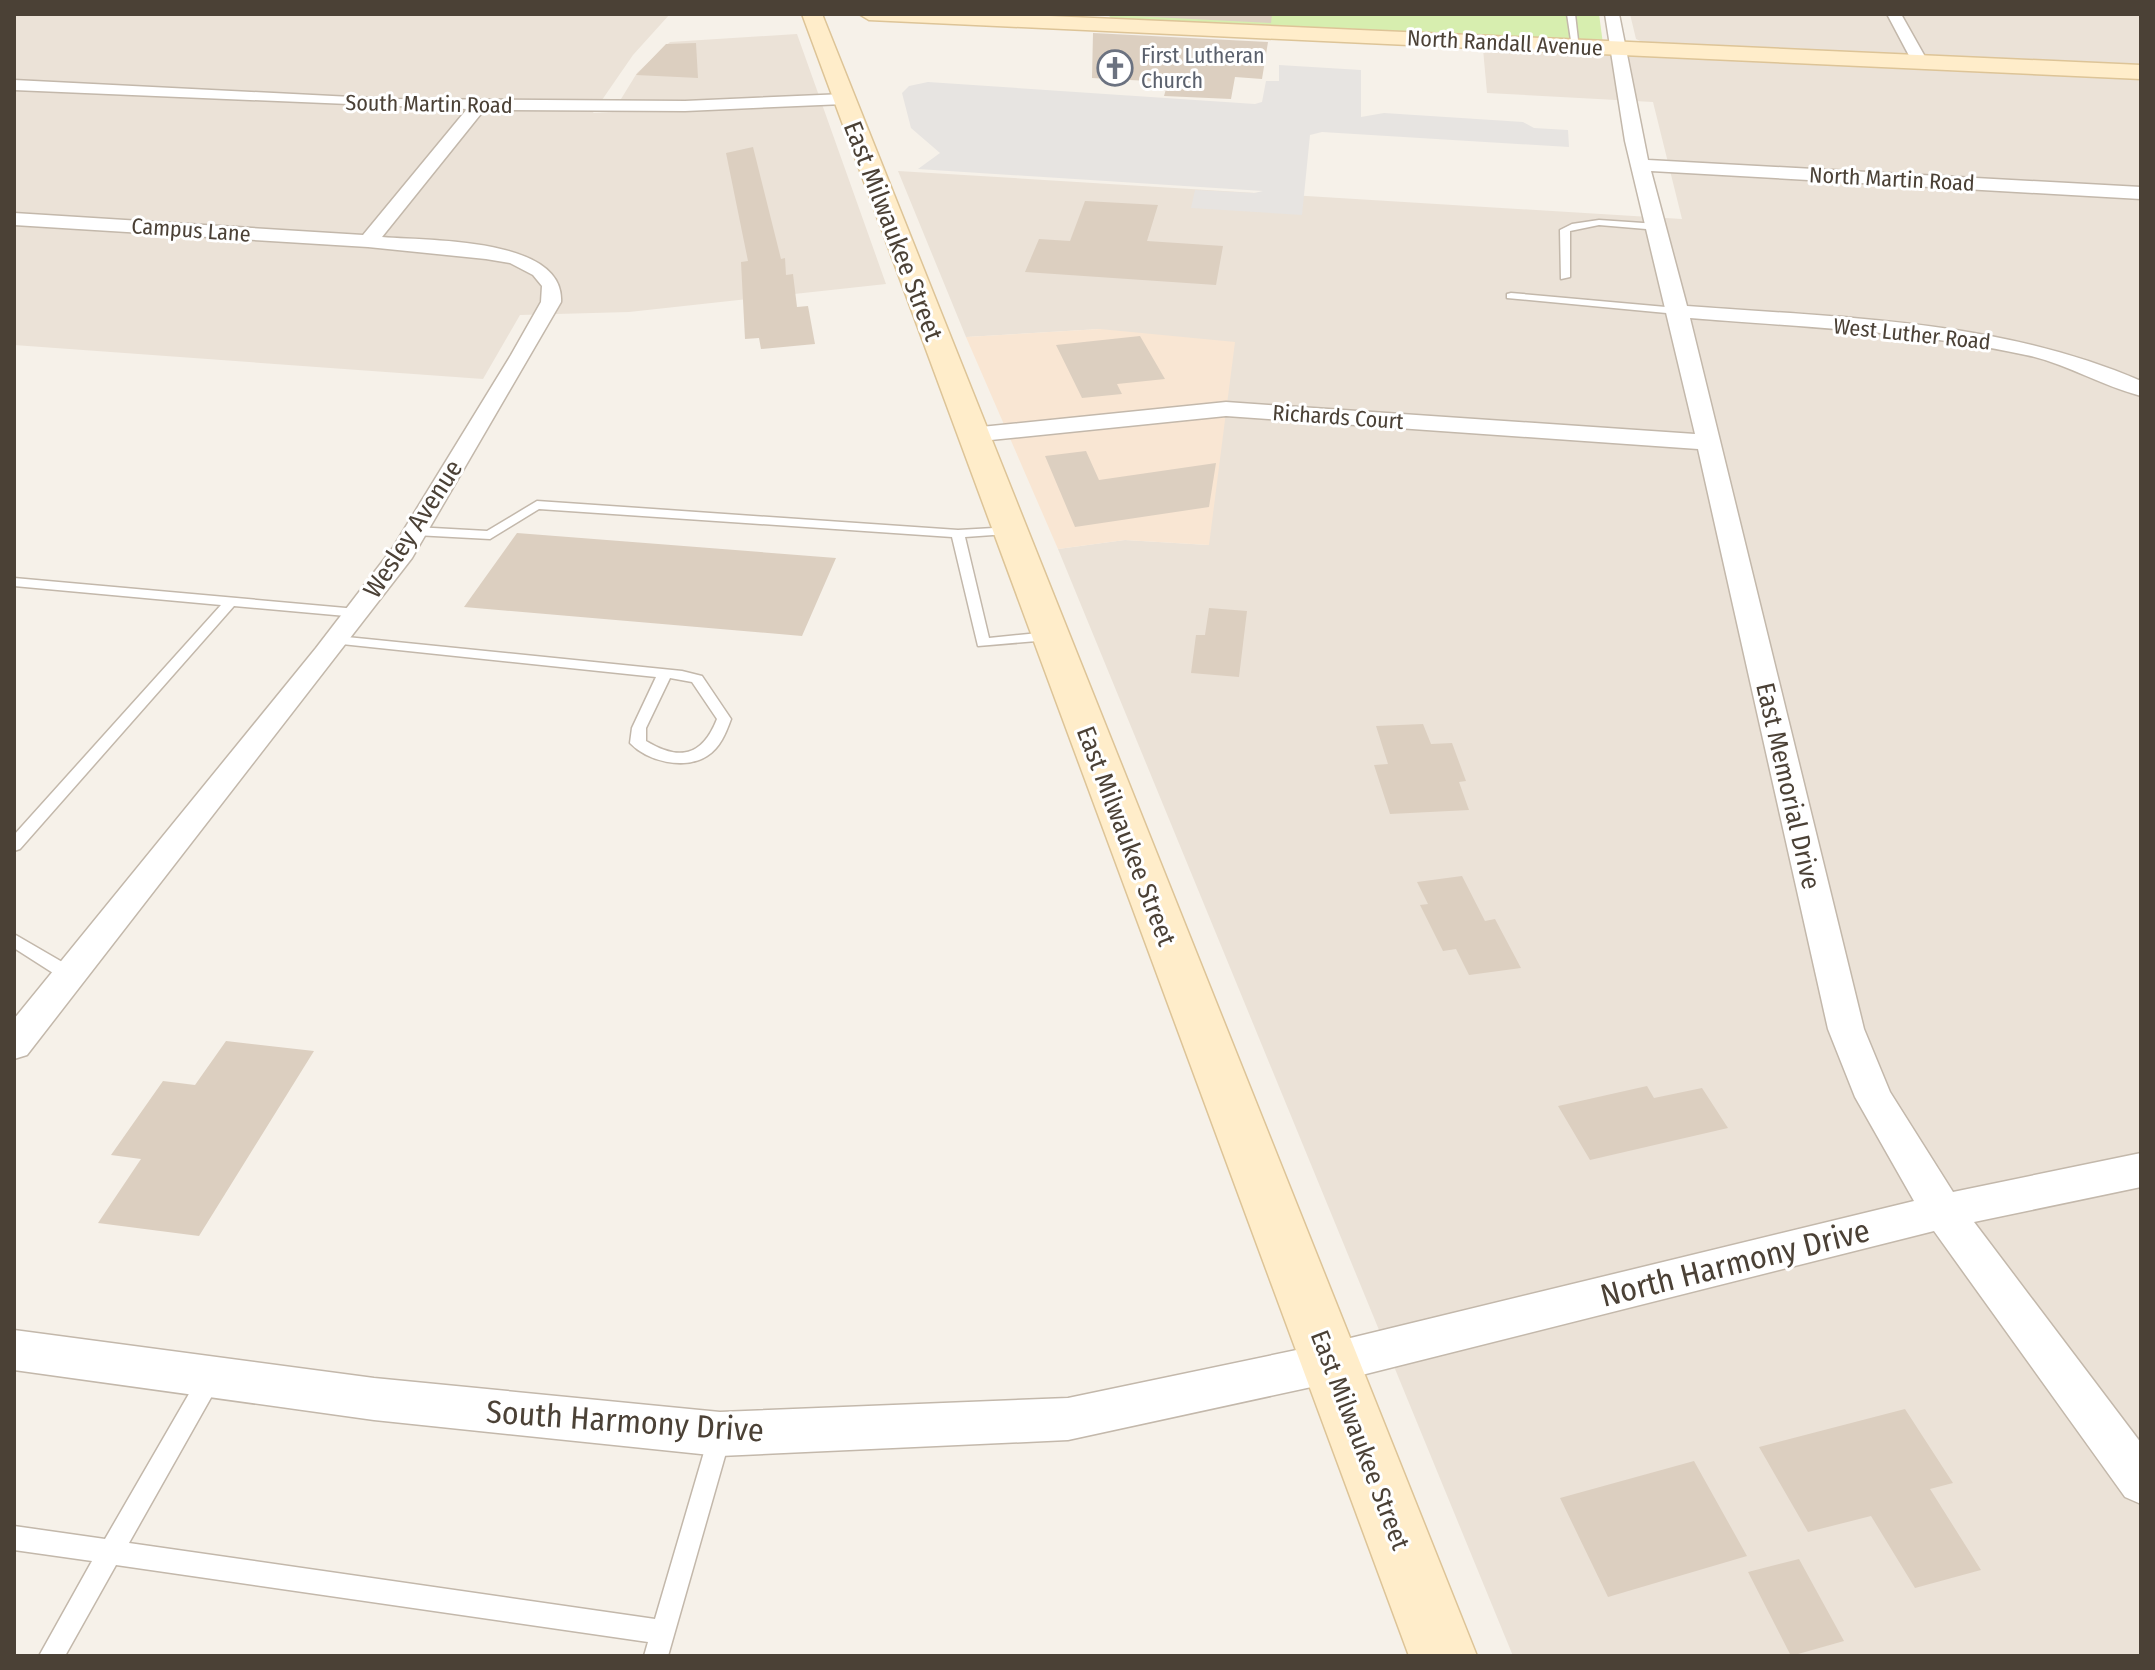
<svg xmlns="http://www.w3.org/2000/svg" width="2155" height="1670" viewBox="0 0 2155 1670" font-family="'Fira Sans Condensed',sans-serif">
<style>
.residential{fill:#ebe2d7}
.commercial{fill:#f9e6d3}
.green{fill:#d7eeaf}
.parking{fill:#e7e4e1}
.building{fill:#dccfc0}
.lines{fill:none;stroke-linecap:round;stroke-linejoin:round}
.lane-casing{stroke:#c3b8ab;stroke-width:3}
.street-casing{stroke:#c3b8ab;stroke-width:3}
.secondary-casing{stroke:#ddc497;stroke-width:3}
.lane{fill:#fff;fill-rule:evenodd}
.street{fill:#fff;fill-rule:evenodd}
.secondary{fill:#ffedca;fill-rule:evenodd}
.labels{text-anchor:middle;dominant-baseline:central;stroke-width:6;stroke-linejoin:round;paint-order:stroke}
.far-street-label{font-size:22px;fill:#4b4136;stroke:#fff}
.far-worship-label{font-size:22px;fill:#5b616d;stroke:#fff;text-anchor:start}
.street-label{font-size:26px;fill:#4b4136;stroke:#fff}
.near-street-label{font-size:32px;fill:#4b4136;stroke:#fff}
</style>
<rect width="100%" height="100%" fill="#f6f1e9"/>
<path class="residential" d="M14 14H670L633 55 593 113 613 112 637 73 670 42 797 34 886 284 629 312 520 315 483 379 14 345Z
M1630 14H2141V68L1647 44 1636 39Z
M1483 49 2141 79V1656H1513L1058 549 1125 540 1208 545 1100 329 966 337 898 171 1682 219 1653 102 1487 93Z"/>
<path class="commercial" d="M1100 329 1235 342 1209 545 1125 540 1058 549 966 337Z"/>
<path class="green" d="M1108 14H1599L1603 44 1112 20Z"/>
<path class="parking" d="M1279 65 1361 70V117L1384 113 1523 122 1534 128 1568 130 1569 147 1322 132 1310 135 1302 215 1191 208 1195 190 1254 193 1263 191 918 169 940 153 911 128 902 93 909 86 928 82 1255 104 1262 102 1266 81H1279Z"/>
<path class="building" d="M1093 14H1272L1271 23Z
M1093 33 1268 42 1262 79 1235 77 1231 99 1164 96 1168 82 1092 78Z
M696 43 698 78 636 75 666 44Z
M753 147 781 259 785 258 786 275 793 274 797 307 808 306 815 344 761 349 759 338 745 339 741 262 748 261 726 153Z
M1085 201 1158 205 1147 241 1223 246 1216 285 1025 272 1039 239 1070 241Z
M1140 336 1165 379 1117 384 1122 394 1082 398 1056 345Z
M1086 451 1099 480 1216 463 1209 507 1075 527 1045 456Z
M517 533 836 558 802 636 464 607Z
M1209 608 1247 611 1239 677 1191 673 1196 635H1205Z
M1423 724 1431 744 1452 743 1466 781 1459 782 1469 810 1390 814 1374 765 1388 764 1376 726Z
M1462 876 1485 921 1495 919 1521 968 1469 975 1456 949 1443 951 1420 905 1428 904 1417 882Z
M226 1041 314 1051 199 1236 98 1223 141 1159 111 1155 163 1081 195 1085Z
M1647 1086 1654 1098 1702 1088 1728 1128 1590 1160 1558 1106Z
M1905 1409 1953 1483 1930 1489 1981 1570 1915 1588 1871 1516 1808 1532 1759 1447Z
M1694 1461 1747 1556 1608 1597 1560 1498Z
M1799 1559 1844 1641 1791 1656 1748 1572Z"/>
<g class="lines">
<defs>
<path id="lane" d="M1567 14H1575L1579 49 1572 47Z
M1599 220 1658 224 1663 227 1658 230 1599 225 1570 231V277L1561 279 1560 230 1572 224Z
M1511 293 1677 308 1682 311 1677 314 1507 298V294Z
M537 501 958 530 1012 527V533L1007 534 965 537 989 638 1049 632 1056 636 1049 640 978 646 952 537 539 509 490 539 415 535 409 531 415 527 487 531Z
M14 578 357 609 364 613 357 617 234 606 20 849 14 851V835L221 605 14 586Z
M337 636 682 671 702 676 731 719C726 733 720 748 707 756 685 770 648 762 630 743L632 728 656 677 332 643 330 640 332 637ZM670 678 692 682 717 719C702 757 679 761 646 741V728Z
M14 934 76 970 79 975 76 980H64L14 948Z
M209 1370 217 1373 220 1380 217 1387 129 1543 655 1619 709 1435 712 1427 720 1424 728 1427 731 1435 668 1656H644L648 1642 116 1565 65 1656H39L92 1561 14 1550V1526L105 1539 201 1373Z"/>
<path id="street" d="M1605 14H1619L1648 160 2141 187V199L1651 171 1687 306C1841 318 1997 319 2141 381V396C2101 386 2066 363 2026 355 1915 331 1802 327 1690 318L1864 1029 1890 1092 1953 1192 2141 1153V1187L1974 1222 2141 1443V1504L2125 1497 1934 1231 1330 1383 1068 1440 720 1456 374 1420 14 1370V1330L374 1378 720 1412 1068 1398 1330 1343 1914 1201 1855 1097 1828 1029 1698 449 1226 416 971 442 959 435 971 428 1226 402 1695 434 1625 141Z
M1887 14H1901L1928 62 1926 65H1914Z
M14 80 391 99 685 101 844 94 852 99 844 104 685 111 484 110 382 237C428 241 565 237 561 302L412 558 27 1055 14 1059V1019L316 648 392 549 511 355 541 302 542 286 533 275 510 263 486 259 368 247 14 225V213L363 235 467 109 14 90Z"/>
<path id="secondary" d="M802 14H822L1477 1656H1409Z
M859 14H1003L2141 65V79L869 20Z"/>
</defs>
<use href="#lane" class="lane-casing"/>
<use href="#street" class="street-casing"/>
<use href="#secondary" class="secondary-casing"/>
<use href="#lane" class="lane"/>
<use href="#street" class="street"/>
<use href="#secondary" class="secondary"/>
</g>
<defs>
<symbol id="church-ring" viewBox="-11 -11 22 22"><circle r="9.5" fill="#fff" stroke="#6b7280" stroke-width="1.5"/><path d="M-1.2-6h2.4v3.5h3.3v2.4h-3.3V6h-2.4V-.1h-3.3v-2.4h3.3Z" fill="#6b7280"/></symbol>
</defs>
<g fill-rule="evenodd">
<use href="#church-ring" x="1095" y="48" width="40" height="40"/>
</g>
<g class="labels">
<g class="far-street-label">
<text transform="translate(1505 43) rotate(3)">North Randall Avenue</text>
<text transform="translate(429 104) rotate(1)">South Martin Road</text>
<text transform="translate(1892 179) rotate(3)">North Martin Road</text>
<text transform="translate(191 230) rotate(4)">Campus Lane</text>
<text transform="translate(1912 334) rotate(6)">West Luther Road</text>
<text transform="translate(1338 417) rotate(4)">Richards Court</text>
</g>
<g class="far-worship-label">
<text x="1141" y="55">First Lutheran<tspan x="1141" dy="25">Church</tspan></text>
</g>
<g class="street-label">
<text transform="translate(893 231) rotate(69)">East Milwaukee Street</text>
<text transform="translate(413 529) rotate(-57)">Wesley Avenue</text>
<text transform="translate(1788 786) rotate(77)">East Memorial Drive</text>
<text transform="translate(1126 836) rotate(69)">East Milwaukee Street</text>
<text transform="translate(1360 1440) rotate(69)">East Milwaukee Street</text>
</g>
<g class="near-street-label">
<text transform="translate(1735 1263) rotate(-14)">North Harmony Drive</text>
<text transform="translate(625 1421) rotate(4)">South Harmony Drive</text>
</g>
</g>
<rect width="2155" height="1670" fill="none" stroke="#4b4136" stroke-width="32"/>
</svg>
